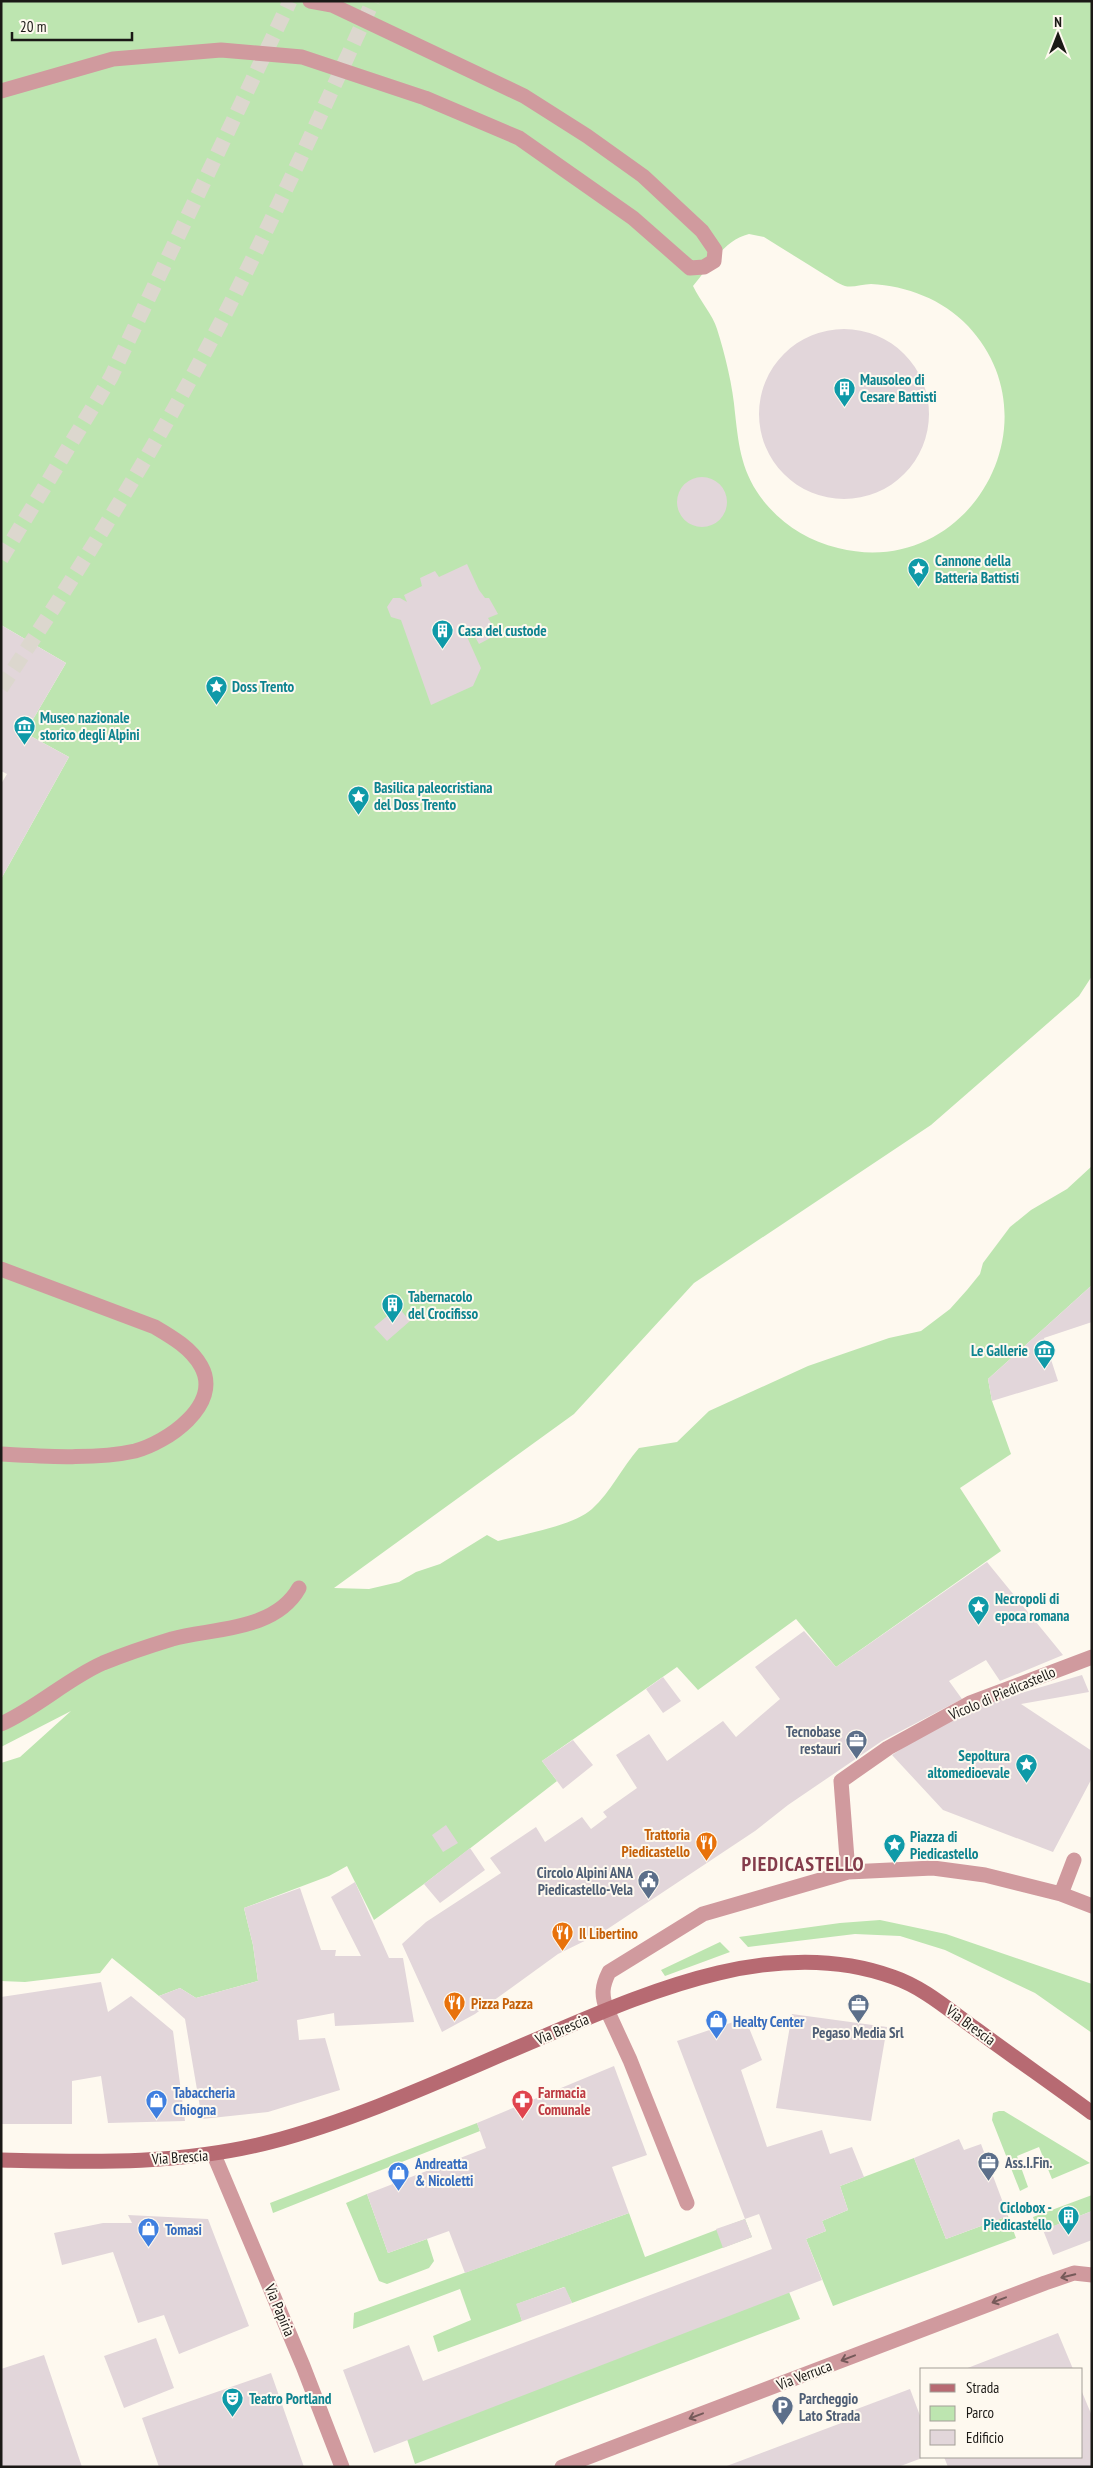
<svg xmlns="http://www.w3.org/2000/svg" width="1093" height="2468" viewBox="0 0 1093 2468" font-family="'PT Sans Narrow',sans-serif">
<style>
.green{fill:#bde5b0;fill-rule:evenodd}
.building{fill:#e2d6da}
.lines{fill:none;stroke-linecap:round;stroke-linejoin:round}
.highway-tunnel{stroke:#dcd7ce;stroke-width:15;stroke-dasharray:15 8;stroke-linecap:butt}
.lane{stroke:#d09a9e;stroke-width:15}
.street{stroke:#d09a9e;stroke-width:15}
.secondary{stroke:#b76a72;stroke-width:15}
.oneway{stroke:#765a5a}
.labels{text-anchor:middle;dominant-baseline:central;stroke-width:4;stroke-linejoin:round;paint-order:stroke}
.culture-label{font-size:15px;font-weight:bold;fill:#0d838f;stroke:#fef9ef;text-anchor:start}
.street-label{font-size:15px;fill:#1b1916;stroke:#fef9ef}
.service-label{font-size:15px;font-weight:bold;fill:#4e5e75;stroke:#fef9ef;text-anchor:end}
.food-label{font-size:15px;font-weight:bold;fill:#c56008;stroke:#fef9ef;text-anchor:start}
.shop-label{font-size:15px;font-weight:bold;fill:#366cbe;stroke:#fef9ef;text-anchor:start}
.health-label{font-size:15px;font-weight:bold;fill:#be3a42;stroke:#fef9ef;text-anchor:start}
.district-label{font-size:20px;font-weight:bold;letter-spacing:1px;fill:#843c4b;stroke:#fef9ef}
</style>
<rect width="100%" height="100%" fill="#fef9ef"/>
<path class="green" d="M1 1H1092V976L1079 996 931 1125 694 1283 574 1414 334 1588 369 1589 399 1582 416 1572 440 1564 487 1535 498 1541C523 1534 573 1526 592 1509 611 1492 622 1467 639 1448L677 1442 709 1411 808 1366 889 1338 921 1331 950 1309 967 1290 980 1274 983 1263 1010 1227 1031 1210 1067 1189 1092 1166V1285L988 1379 992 1401 1011 1454 960 1488 1001 1551 836 1667 796 1619 698 1690 677 1667 542 1761 557 1781 424 1884 374 1920 347 1866 329 1876 244 1908 253 1945 258 1981 196 1998 180 1988 159 1996 112 1958 100 1973 25 1982 1 1981V1763L20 1757 71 1711 1 1747V879L69 757 25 733 66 663 1 625ZM749 234 764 237C784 250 805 262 825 275 831 278 838 284 845 286 852 288 863 284 871 284 907 286 942 299 968 326 1059 423 967 581 838 548 809 541 785 526 766 504 742 475 739 449 735 413 733 387 725 354 717 329 713 315 700 301 693 286 709 267 724 240 749 234Z
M880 1920 946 1934 1092 1984V2033L1035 1993 945 1950 900 1936 855 1934 748 1947 739 1937 840 1923Z
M720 1942 730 1952 665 1976 661 1970Z
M999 2111H1004L1090 2163 1052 2179 1039 2147 1017 2156 1028 2187 1020 2191 992 2120 993 2113Z
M477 2123 480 2131 273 2213 270 2203Z
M914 2158 946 2239 1008 2216 1016 2238 833 2306 806 2239 826 2231 822 2221 848 2210 840 2186Z
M367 2194 388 2253 427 2239 434 2261 429 2268 387 2284 379 2281 346 2203Z
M1092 2195V2211L1039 2232 1033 2217Z
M629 2213 645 2257 745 2219 752 2237 572 2303 564 2287 517 2304 522 2321 438 2352 433 2336 471 2320 460 2289 353 2329 354 2313Z
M789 2292 800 2319 415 2464 407 2439Z"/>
<path class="building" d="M759 414a85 85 0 1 1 170 0a85 85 0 1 1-170 0Z
M677 502a25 25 0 1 1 50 0a25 25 0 1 1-50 0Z
M467 564 479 590 485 598H489L498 614 488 618 498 634 479 644 470 628 464 630 481 668 473 686 431 705 401 620 391 617 387 607 393 598H400L407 602 404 595 422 586 420 578 435 571 439 577Z
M1 625 66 663 25 733 69 757 1 879V784L7 774 1 771Z
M1092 1285V1322L1044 1338 1058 1381 992 1401 988 1379Z
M398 1307 410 1321 387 1341 374 1327Z
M987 1562 1063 1655 1000 1681 986 1660 949 1681 962 1699 882 1741 788 1805 755 1831 603 1932 558 1954 475 2014 442 2032 402 1944 426 1922 501 1873 490 1858 536 1827 545 1842 582 1817 591 1829 607 1817 603 1812 637 1788 616 1755 649 1734 667 1761 723 1721 736 1737 780 1699 755 1667 804 1631 836 1667Z
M1082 1675 1089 1692 1021 1704 1092 1751V1778L1053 1852 943 1810 892 1755 934 1727 967 1709Z
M663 1677 681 1701 663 1713 646 1689Z
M573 1740 593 1765 563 1789 542 1761Z
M446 1825 458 1843 443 1852 432 1835Z
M470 1848 485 1870 440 1903 424 1884Z
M355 1882 389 1958H403L414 2022 335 2026 334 2013 297 2020 299 2040 325 2038 340 2090 268 2112 202 2119 185 2019 159 1996 180 1988 196 1998 258 1981 253 1945 244 1908 300 1888 321 1950H336L335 1956H361L331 1897Z
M101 1982 108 2012 131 1996 173 2031 185 2121 108 2123 101 2076 72 2081V2124H1V1997Z
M792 2014 887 2027 871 2121 776 2108Z
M745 2018 762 2060 741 2070 767 2147 822 2130 830 2154 852 2147 864 2177 840 2186 848 2210 822 2221 826 2231 806 2239 822 2280 374 2453 343 2370 409 2345 423 2381 772 2249 759 2214 745 2219 677 2041Z
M614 2066 647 2155 612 2167 629 2213 465 2273 449 2231 388 2253 367 2194 486 2148 477 2123Z
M959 2139 964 2150 981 2144 1008 2216 946 2239 914 2158Z
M1092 2211V2240L1053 2255 1043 2230Z
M128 2215 208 2219 249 2326 179 2354 164 2315 138 2323 113 2252 62 2265 54 2233 103 2223H132Z
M745 2219 752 2237 723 2248 716 2229Z
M565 2287 572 2303 522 2321 516 2304Z
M1058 2333 1073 2369H965Z
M156 2338 174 2388 124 2408 104 2356Z
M44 2355 82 2467H1V2369Z
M271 2373 304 2467H159L142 2418Z
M910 2389 922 2421V2458L898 2467H724L852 2419 849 2412Z
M1082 2392 1092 2416V2467H948L944 2457H1082Z"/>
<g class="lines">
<path class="highway-tunnel" d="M1 559 111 377 290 1
M1 688C91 553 177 414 248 268 291 180 332 90 373 1"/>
<path class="lane" d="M1 91 113 59 221 50 302 57 425 98 519 138 633 218 690 268 704 267 714 261 715 250 702 231 643 176 587 136 524 96 332 5 310 1
M1 1269 155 1327C172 1337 191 1348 201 1366 223 1405 166 1443 135 1451 95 1460 42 1456 1 1454
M1 1724C37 1708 67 1679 103 1663 125 1654 149 1646 172 1639 213 1628 275 1631 299 1588
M607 2010 630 2060 687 2203"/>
<path class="street" d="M848 1872 841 1781 888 1748 970 1703 1092 1657
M1061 1894 1074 1860
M607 2010C601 1995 602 1986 609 1972L703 1914 848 1872 933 1868 985 1875 1061 1894 1092 1906
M214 2155 303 2366 342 2467
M562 2467 1045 2283 1074 2273 1092 2275"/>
<path class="secondary" d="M1 2160C91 2162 182 2165 270 2142 362 2118 450 2076 538 2039 646 1993 775 1934 893 1977 925 1988 950 2011 977 2030 1015 2058 1054 2085 1092 2113"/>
</g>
<defs><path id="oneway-shaft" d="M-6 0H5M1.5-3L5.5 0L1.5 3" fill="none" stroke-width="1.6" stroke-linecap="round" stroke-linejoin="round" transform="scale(1.25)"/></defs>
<g class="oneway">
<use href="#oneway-shaft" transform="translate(1068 2276) rotate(166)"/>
<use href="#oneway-shaft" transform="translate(999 2300) rotate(159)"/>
<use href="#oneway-shaft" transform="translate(848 2358) rotate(159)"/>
<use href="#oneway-shaft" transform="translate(696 2416) rotate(159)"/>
</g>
<defs>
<symbol id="building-pin" viewBox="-11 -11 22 30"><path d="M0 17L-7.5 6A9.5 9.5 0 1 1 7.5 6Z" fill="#0f9aa8" stroke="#fef9ef"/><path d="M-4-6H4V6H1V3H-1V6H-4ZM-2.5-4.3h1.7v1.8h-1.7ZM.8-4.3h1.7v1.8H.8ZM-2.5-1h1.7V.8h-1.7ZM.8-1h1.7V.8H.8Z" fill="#fff"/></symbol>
<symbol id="sight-pin" viewBox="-11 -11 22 30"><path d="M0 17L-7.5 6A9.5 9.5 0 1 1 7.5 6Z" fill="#0f9aa8" stroke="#fef9ef"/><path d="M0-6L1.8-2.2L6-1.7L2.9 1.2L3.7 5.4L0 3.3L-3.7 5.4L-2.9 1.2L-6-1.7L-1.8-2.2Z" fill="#fff"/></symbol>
<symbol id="museum-pin" viewBox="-11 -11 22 30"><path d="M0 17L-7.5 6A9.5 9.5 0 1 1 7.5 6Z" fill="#0f9aa8" stroke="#fef9ef"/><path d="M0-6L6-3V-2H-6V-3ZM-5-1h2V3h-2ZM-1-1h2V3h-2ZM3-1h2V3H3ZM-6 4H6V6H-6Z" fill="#fff"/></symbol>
<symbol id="office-pin" viewBox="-11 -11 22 30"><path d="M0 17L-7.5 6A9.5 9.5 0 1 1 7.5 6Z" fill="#5c6f8a" stroke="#fef9ef"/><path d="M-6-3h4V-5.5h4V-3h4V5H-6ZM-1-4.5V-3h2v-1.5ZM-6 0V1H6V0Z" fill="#fff"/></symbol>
<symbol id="restaurant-pin" viewBox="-11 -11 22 30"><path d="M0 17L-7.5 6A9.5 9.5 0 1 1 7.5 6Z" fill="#e8710a" stroke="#fef9ef"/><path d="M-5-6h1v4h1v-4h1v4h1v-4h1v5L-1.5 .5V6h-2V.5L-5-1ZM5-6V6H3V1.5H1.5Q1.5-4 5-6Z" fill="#fff"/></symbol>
<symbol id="civic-pin" viewBox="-11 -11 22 30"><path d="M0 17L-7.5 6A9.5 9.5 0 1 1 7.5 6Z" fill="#5c6f8a" stroke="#fef9ef"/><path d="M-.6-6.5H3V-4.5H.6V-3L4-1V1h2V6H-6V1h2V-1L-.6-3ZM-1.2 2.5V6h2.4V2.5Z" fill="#fff"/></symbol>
<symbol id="shop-pin" viewBox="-11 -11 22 30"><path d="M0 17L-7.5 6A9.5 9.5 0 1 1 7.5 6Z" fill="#3f7fe0" stroke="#fef9ef"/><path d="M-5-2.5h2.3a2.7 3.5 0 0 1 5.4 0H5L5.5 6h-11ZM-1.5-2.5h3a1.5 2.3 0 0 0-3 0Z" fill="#fff"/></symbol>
<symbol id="pharmacy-pin" viewBox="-11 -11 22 30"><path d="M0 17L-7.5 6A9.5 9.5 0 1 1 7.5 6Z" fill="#e0444e" stroke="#fef9ef"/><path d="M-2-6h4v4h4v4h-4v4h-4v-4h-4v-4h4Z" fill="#fff"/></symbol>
<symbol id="theatre-pin" viewBox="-11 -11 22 30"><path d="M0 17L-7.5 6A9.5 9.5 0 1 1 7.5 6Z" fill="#0f9aa8" stroke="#fef9ef"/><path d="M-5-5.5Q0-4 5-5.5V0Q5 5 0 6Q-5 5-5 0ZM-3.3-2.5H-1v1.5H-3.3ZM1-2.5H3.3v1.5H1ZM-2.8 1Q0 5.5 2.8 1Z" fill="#fff"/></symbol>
<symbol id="parking-pin" viewBox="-11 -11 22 30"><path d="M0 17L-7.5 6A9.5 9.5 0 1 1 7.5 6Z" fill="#5c6f8a" stroke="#fef9ef"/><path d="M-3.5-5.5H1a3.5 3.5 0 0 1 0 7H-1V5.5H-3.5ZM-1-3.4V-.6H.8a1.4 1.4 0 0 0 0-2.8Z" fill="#fff"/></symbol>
</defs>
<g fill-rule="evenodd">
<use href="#building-pin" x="832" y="376" width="25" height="34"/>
<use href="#sight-pin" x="906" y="556" width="25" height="34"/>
<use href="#building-pin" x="430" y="618" width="25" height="34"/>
<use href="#sight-pin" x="204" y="674" width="25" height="34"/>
<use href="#museum-pin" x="12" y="714" width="25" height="34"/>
<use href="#sight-pin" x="346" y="784" width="25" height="34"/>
<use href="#building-pin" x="380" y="1292" width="25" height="34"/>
<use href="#museum-pin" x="1032" y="1338" width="25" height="34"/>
<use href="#sight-pin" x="966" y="1594" width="25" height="34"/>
<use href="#office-pin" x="844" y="1728" width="25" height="34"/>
<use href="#sight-pin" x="1014" y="1752" width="25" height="34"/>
<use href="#restaurant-pin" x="694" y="1830" width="25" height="34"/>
<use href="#sight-pin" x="882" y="1832" width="25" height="34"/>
<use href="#civic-pin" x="636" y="1868" width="25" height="34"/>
<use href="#restaurant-pin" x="550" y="1920" width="25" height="34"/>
<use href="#restaurant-pin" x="442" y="1990" width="25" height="34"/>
<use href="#office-pin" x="846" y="1992" width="25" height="34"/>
<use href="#shop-pin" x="704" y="2008" width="25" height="34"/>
<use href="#shop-pin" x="144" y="2088" width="25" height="34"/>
<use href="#pharmacy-pin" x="510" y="2088" width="25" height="34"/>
<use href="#office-pin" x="976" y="2150" width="25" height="34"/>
<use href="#shop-pin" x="386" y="2160" width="25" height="34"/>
<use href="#building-pin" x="1056" y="2204" width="25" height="34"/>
<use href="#shop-pin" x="136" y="2216" width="25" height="34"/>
<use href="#theatre-pin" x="220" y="2386" width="25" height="34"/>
<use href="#parking-pin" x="770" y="2394" width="25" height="34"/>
</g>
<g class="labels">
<g class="culture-label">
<text x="860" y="379">Mausoleo di<tspan x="860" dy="17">Cesare Battisti</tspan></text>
<text x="935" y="560">Cannone della<tspan x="935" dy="17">Batteria Battisti</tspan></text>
<text x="458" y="630">Casa del custode</text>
<text x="232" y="686">Doss Trento</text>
<text x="40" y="717">Museo nazionale<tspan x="40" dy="17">storico degli Alpini</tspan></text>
<text x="374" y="787">Basilica paleocristiana<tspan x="374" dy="17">del Doss Trento</tspan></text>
<text x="408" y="1296">Tabernacolo<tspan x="408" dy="17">del Crocifisso</tspan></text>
<text x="1028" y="1350" text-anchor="end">Le Gallerie</text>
<text x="995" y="1598">Necropoli di<tspan x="995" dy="17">epoca romana</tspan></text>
<text x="1010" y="1755" text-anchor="end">Sepoltura<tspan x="1010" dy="17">altomedioevale</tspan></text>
<text x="910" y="1836">Piazza di<tspan x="910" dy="17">Piedicastello</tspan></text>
<text x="1052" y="2207" text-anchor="end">Ciclobox -<tspan x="1052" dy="17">Piedicastello</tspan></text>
<text x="249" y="2398">Teatro Portland</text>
</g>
<g class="street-label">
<text transform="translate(1002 1693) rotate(-23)">Vicolo di Piedicastello</text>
<text transform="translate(971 2025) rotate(36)">Via Brescia</text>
<text transform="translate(562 2029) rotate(-23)">Via Brescia</text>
<text transform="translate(180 2157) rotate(-4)">Via Brescia</text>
<text transform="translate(280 2310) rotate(67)">Via Papiria</text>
<text transform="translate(804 2375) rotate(-21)">Via Verruca</text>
</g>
<g class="service-label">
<text x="841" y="1731">Tecnobase<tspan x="841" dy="17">restauri</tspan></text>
<text x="633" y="1872">Circolo Alpini ANA<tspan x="633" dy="17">Piedicastello-Vela</tspan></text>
<text x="858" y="2032" text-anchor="middle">Pegaso Media Srl</text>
<text x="1005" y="2162" text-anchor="start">Ass.I.Fin.</text>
<text x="799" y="2398" text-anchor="start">Parcheggio<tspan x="799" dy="17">Lato Strada</tspan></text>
</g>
<g class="food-label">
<text x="690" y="1834" text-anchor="end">Trattoria<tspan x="690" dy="17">Piedicastello</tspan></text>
<text x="579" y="1933">Il Libertino</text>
<text x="471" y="2003">Pizza Pazza</text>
</g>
<g class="shop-label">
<text x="733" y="2021">Healty Center</text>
<text x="173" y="2092">Tabaccheria<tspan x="173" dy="17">Chiogna</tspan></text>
<text x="415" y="2163">Andreatta<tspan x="415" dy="17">&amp; Nicoletti</tspan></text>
<text x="165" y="2229">Tomasi</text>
</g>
<g class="health-label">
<text x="538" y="2092">Farmacia<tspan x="538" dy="17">Comunale</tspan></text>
</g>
<g class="district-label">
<text x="803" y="1864">PIEDICASTELLO</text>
</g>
</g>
<rect width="1093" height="2468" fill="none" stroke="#1b1916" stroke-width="5"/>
<rect x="920" y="2368" width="162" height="90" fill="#fef9ef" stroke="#a39f98"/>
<rect x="930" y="2384" width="25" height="8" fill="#b76a72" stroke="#a39f98"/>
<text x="966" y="2393" font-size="15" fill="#1b1916">Strada</text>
<rect x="930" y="2406" width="25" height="15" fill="#bde5b0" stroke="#a39f98"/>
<text x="966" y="2418" font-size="15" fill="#1b1916">Parco</text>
<rect x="930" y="2430" width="25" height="15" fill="#e2d6da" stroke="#a39f98"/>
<text x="966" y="2443" font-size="15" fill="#1b1916">Edificio</text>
<g transform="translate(1058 35)" stroke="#fef9ef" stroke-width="4" paint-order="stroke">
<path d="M0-4L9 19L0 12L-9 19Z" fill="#1b1916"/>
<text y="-8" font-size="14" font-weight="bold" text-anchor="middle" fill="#1b1916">N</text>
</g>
<path d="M12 32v8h120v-8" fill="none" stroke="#1b1916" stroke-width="2.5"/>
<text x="20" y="32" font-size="15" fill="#1b1916" stroke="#fef9ef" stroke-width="4" paint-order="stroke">20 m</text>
</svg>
